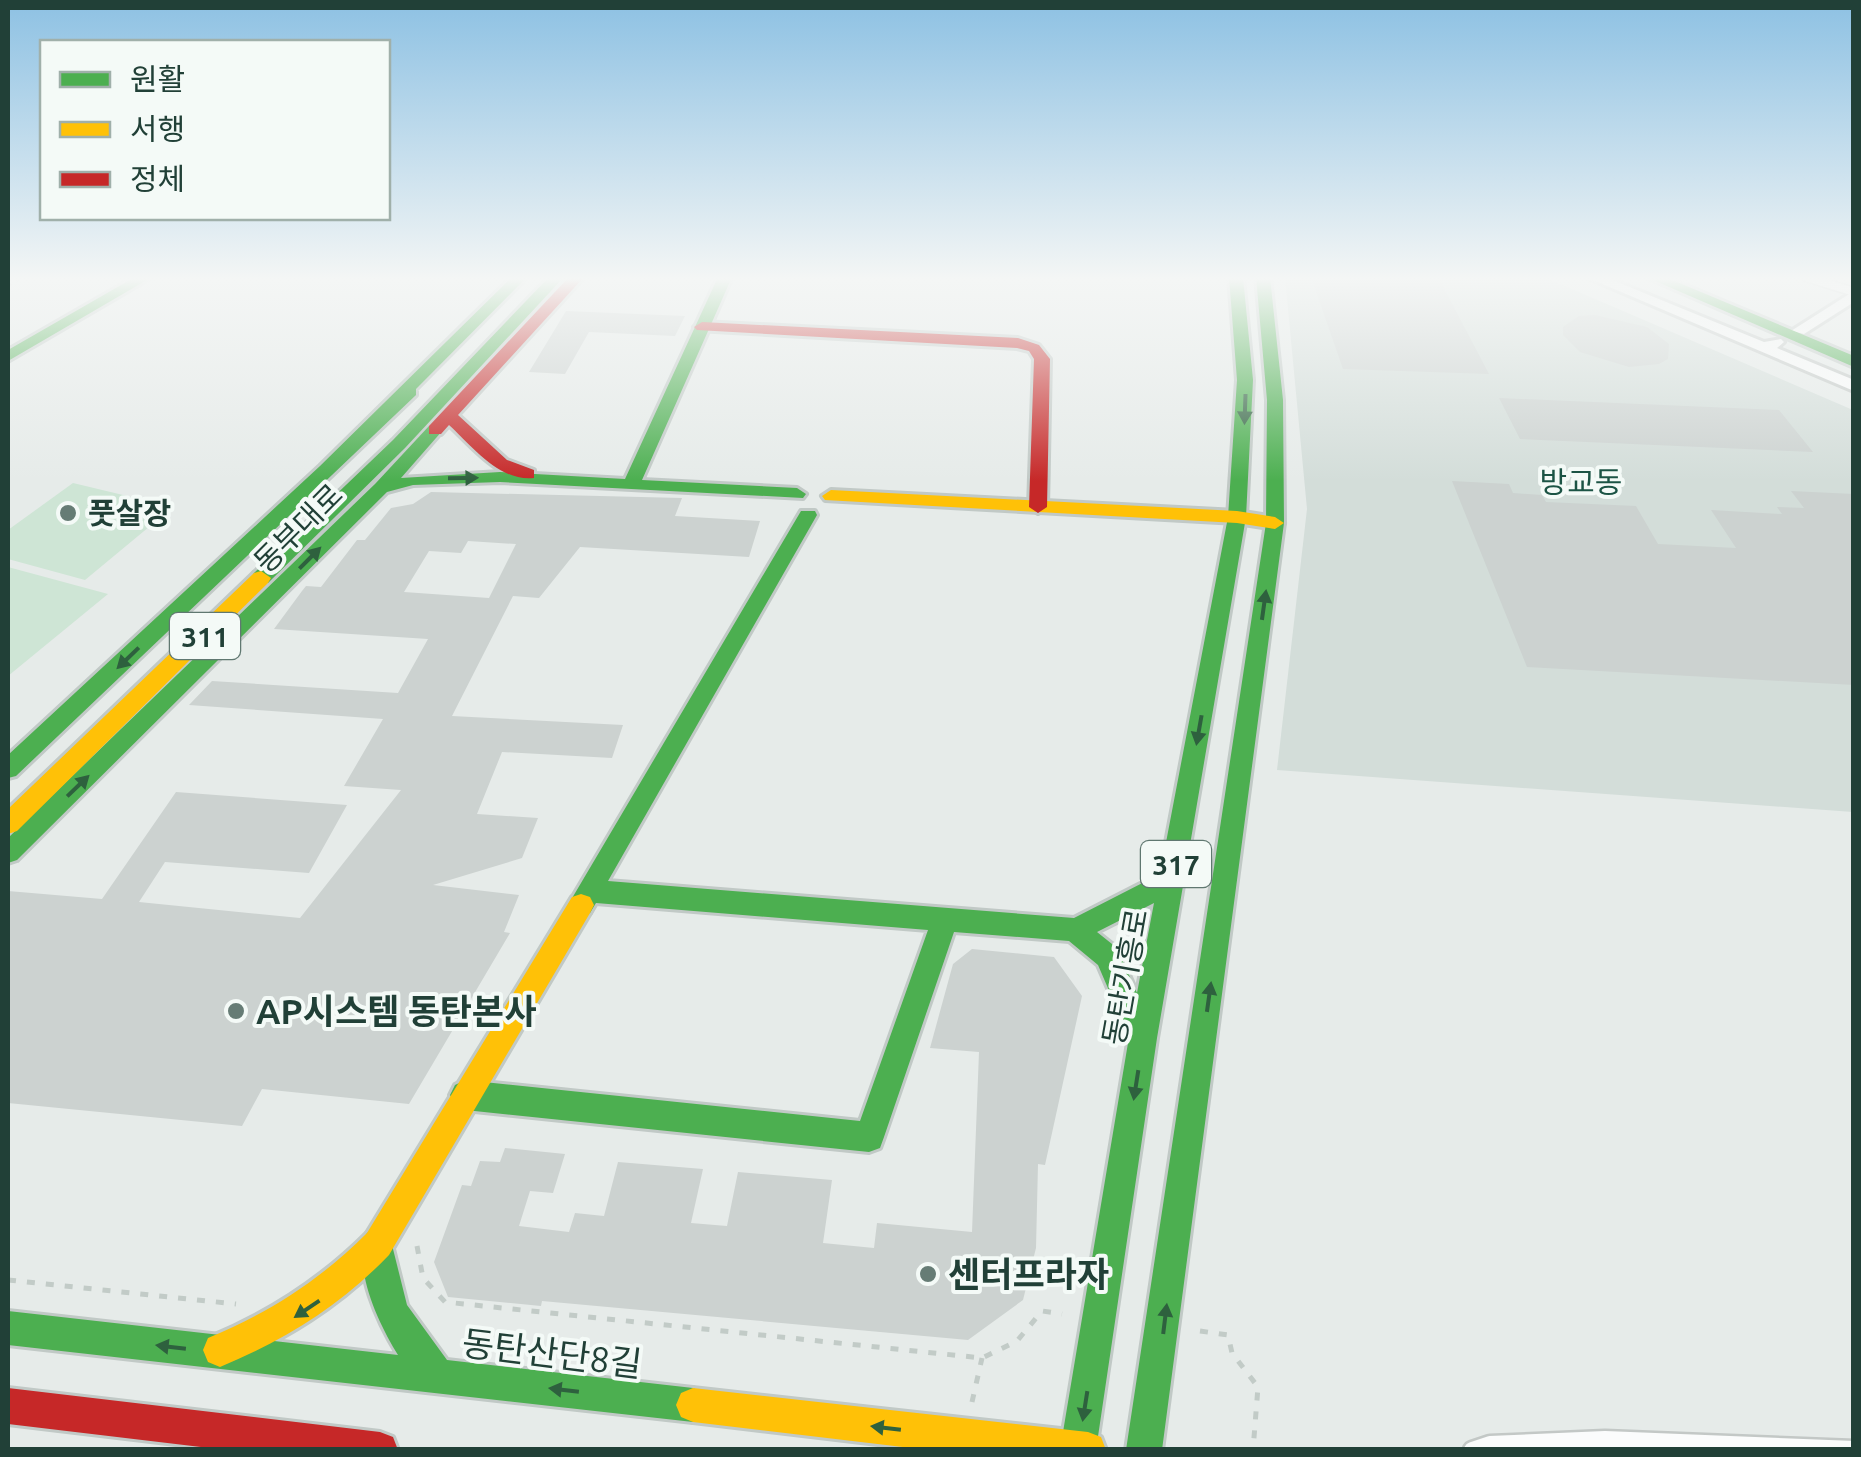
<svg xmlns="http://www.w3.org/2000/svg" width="1861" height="1457" viewBox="0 0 1861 1457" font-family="Ubuntu,'Noto Sans KR',sans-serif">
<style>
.built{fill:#d3ddd9}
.green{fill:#cee5d5}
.building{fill:#ccd2d0;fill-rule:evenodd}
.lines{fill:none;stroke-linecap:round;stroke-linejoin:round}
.lane-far1-casing{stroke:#c3c8c6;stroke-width:11}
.lane-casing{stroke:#c3c8c6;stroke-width:21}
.street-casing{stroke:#c3c8c6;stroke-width:6}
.fast-casing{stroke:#c1c9c6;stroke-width:6}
.slow-casing{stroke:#c1c9c6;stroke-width:6}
.jam-casing{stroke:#c1c9c6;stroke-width:6}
.path-far1{stroke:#c2cbc7;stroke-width:2.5;stroke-dasharray:4 5;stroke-linecap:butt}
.path{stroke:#c2cbc7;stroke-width:5;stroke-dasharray:8 11;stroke-linecap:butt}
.lane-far1{stroke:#fbfcfc;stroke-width:8}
.lane{stroke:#fbfcfc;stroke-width:16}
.street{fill:#fbfcfc;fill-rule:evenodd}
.fast{fill:#4caf50;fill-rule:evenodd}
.slow{fill:#ffc107;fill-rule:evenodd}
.jam{fill:#c62828;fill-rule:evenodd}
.oneway{fill:#2e613e}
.poi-dot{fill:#667c75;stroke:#f4faf7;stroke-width:4}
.labels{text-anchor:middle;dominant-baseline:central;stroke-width:8;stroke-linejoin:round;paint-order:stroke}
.shield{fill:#f4faf7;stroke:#607871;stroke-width:2.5}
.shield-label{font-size:28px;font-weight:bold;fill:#214037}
.far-quarter-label{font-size:30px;fill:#1c5445;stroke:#f4faf7}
.poi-label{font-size:30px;font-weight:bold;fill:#214037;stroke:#f4faf7;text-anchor:start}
.street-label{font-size:30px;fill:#214037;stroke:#f4faf7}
.near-poi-label{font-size:35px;font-weight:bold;fill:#214037;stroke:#f4faf7;text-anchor:start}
.near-street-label{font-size:35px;fill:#214037;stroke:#f4faf7}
</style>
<rect width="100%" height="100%" fill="#e6ebe9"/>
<path class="built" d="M1285 277H1544L1853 410V812L1277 770 1307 509Z"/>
<path class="green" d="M73 483 173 507 85 580 8 559V530Z
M8 567 108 594 8 676Z"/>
<path class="building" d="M1311 277H1438L1489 374 1343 369Z
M566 311 685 316 675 336 589 332 565 374 529 372Z
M1595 315 1647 327 1669 344 1668 359 1659 364 1629 367 1580 352 1563 335V327L1579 316Z
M1499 398 1779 410 1813 452 1520 439Z
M1452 481 1509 484 1513 493 1542 495 1546 502 1636 506 1658 544 1736 548 1711 510 1782 514 1777 507 1804 508 1791 491 1854 494V685L1527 667Z
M431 492 682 498 675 516 760 521 749 557 580 547 539 598 513 596 452 716 623 725 612 758 502 752 477 814 538 818 522 858 433 885 519 895 504 932 510 933 409 1104 262 1089 242 1126 8 1103V891L102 899 176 792 347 805 309 873 165 862 139 902 300 918 401 790 344 786 383 719 189 705 212 681 398 693 428 639 274 629 302 591 306 586 321 587 357 540H365L391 508 413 504ZM468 541 516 544 489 598 404 592 429 551 461 553Z
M972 949 1054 957 1082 996 1045 1165 1038 1164 1036 1248 1023 1300 968 1340 542 1301 541 1306 448 1297 434 1262 462 1185 471 1186 480 1161 500 1162 505 1148 565 1154 553 1193 530 1191 519 1226 569 1232 575 1213 604 1216 618 1162 703 1169 691 1223 727 1226 738 1172 832 1180 823 1243 874 1248 877 1223 972 1232 979 1052 930 1048 953 964Z"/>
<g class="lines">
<defs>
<path id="lane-far1" d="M1806 277 1854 292"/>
<path id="lane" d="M1472 1450 1490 1444 1605 1439 1854 1449"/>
<path id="street" d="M1586 277H1605L1764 342 1781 339 1784 342 1777 348 1854 380V391Z
M1854 291V302L1804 334 1791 331Z"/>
<path id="fast" d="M135 277H152L8 361V350Z
M512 277H527L416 389V395L16 776 8 778V755L320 466Z
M549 277H564L405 448 268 583H254L251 578 254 573 393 440Z
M718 277H732L642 480 797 488 806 494 803 498 500 482 413 485 387 492 17 860 8 863V838L375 484 429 426 435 425 443 430 401 478 500 472 625 479Z
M1229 277H1243L1253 380 1246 517 1157 1038 1096 1450H1060L1129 1037 1098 965 1069 941 954 932 884 1137 880 1148 869 1152 465 1110 455 1105 450 1095 455 1085 465 1080 860 1121 928 930 596 903 590 913 581 916 572 913 568 905 801 511H815L817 515 608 881 1074 918 1160 874 1228 517 1237 380ZM1154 903 1137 993 1117 948 1097 932Z
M1256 277H1270L1283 400 1284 523 1162 1450H1126L1266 523 1267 400Z
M1646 277H1665L1854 356V367Z
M378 1228 389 1233 407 1305 447 1360 693 1388 705 1393 710 1405 705 1417 693 1422 8 1345V1311L398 1355C379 1324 352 1269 367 1233Z"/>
<path id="slow" d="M831 490 1237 511 1275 517 1284 523 1275 529 1237 523 825 500 822 496Z
M261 571 271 578 268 583 17 831 8 834V809L254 573Z
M581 894 590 897 594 905 590 913 389 1255C340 1306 285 1340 220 1367L208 1362 203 1350 208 1338C269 1313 320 1280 367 1233L572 897Z
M693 1388 1088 1432 1101 1437 1106 1450H928L693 1422 681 1417 676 1405 681 1393Z"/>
<path id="jam" d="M569 277H584L458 415 507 460 534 470V478C499 482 472 446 449 425L441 434H429V426Z
M702 322 1018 338 1039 345 1050 359 1047 507 1038 513 1029 507 1034 359 1029 351 1017 348 697 330 694 327Z
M8 1388 380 1432 393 1437 398 1450H226L8 1424Z"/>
</defs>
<use href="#lane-far1" class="lane-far1-casing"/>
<use href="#lane" class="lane-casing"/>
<use href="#street" class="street-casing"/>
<use href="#fast" class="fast-casing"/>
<use href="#slow" class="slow-casing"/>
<use href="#jam" class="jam-casing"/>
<path class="path-far1" d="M8 286 25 277"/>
<path class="path" d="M417 1246 423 1278 445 1302 982 1358 1017 1341 1042 1311 1062 1314
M8 1280 236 1304
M1200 1331 1228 1335 1232 1353 1258 1387 1253 1450
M972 1402 982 1358"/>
<use href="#lane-far1" class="lane-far1"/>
<use href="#lane" class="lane"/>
<use href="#street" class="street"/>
<use href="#fast" class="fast"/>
<use href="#slow" class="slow"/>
<use href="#jam" class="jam"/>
</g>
<defs><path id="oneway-solid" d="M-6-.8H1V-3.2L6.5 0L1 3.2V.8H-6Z" transform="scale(2.5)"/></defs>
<g class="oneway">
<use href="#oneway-solid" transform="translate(1245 409) rotate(92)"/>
<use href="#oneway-solid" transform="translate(463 478) rotate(-1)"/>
<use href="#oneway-solid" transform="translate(310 558) rotate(-45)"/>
<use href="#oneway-solid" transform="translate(1264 605) rotate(-82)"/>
<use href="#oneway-solid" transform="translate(128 658) rotate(136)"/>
<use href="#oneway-solid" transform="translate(1199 730) rotate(100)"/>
<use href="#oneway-solid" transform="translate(78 786) rotate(-44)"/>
<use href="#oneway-solid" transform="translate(1209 997) rotate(-82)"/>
<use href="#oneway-solid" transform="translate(1136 1085) rotate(99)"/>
<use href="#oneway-solid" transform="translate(307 1309) rotate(146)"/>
<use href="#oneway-solid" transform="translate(1165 1319) rotate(-83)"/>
<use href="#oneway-solid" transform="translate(171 1347) rotate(-173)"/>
<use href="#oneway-solid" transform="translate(564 1390) rotate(-173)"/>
<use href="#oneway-solid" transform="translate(1085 1406) rotate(99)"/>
<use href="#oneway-solid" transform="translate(886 1428) rotate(-173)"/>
</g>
<linearGradient id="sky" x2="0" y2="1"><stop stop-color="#8dc1e3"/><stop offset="0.58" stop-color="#f4f6f5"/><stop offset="1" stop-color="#f4f6f5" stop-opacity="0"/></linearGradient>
<rect width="1861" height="481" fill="url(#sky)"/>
<g class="poi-dot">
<circle cx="68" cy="513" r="10"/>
<circle cx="236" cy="1011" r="10"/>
<circle cx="928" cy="1274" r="10"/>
</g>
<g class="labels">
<g class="shield">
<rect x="170" y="613" width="70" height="46" rx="8"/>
<rect x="1141" y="841" width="70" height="46" rx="8"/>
</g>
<g class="shield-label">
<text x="205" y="636">311</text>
<text x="1176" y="864">317</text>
</g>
<g class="far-quarter-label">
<text x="1581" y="482">방교동</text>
</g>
<g class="poi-label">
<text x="88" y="513">풋살장</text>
</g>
<g class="street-label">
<text transform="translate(298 528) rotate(-45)">동부대로</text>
<text transform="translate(1125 977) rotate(-80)">동탄기흥로</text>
</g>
<g class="near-poi-label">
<text x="256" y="1011">AP시스템 동탄본사</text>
<text x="948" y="1274">센터프라자</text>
</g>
<g class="near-street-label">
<text transform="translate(552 1353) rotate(7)">동탄산단8길</text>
</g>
</g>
<rect width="1861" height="1457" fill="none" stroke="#214037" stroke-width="20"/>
<rect x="40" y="40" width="350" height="180" fill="#f4faf7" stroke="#a0b0aa" stroke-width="2.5"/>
<rect x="60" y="72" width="50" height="15" fill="#4caf50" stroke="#a0b0aa" stroke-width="2.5"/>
<text x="130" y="90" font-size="30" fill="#214037">원활</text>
<rect x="60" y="122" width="50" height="15" fill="#ffc107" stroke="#a0b0aa" stroke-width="2.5"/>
<text x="130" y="140" font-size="30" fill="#214037">서행</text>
<rect x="60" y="172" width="50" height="15" fill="#c62828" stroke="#a0b0aa" stroke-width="2.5"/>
<text x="130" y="190" font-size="30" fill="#214037">정체</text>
</svg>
